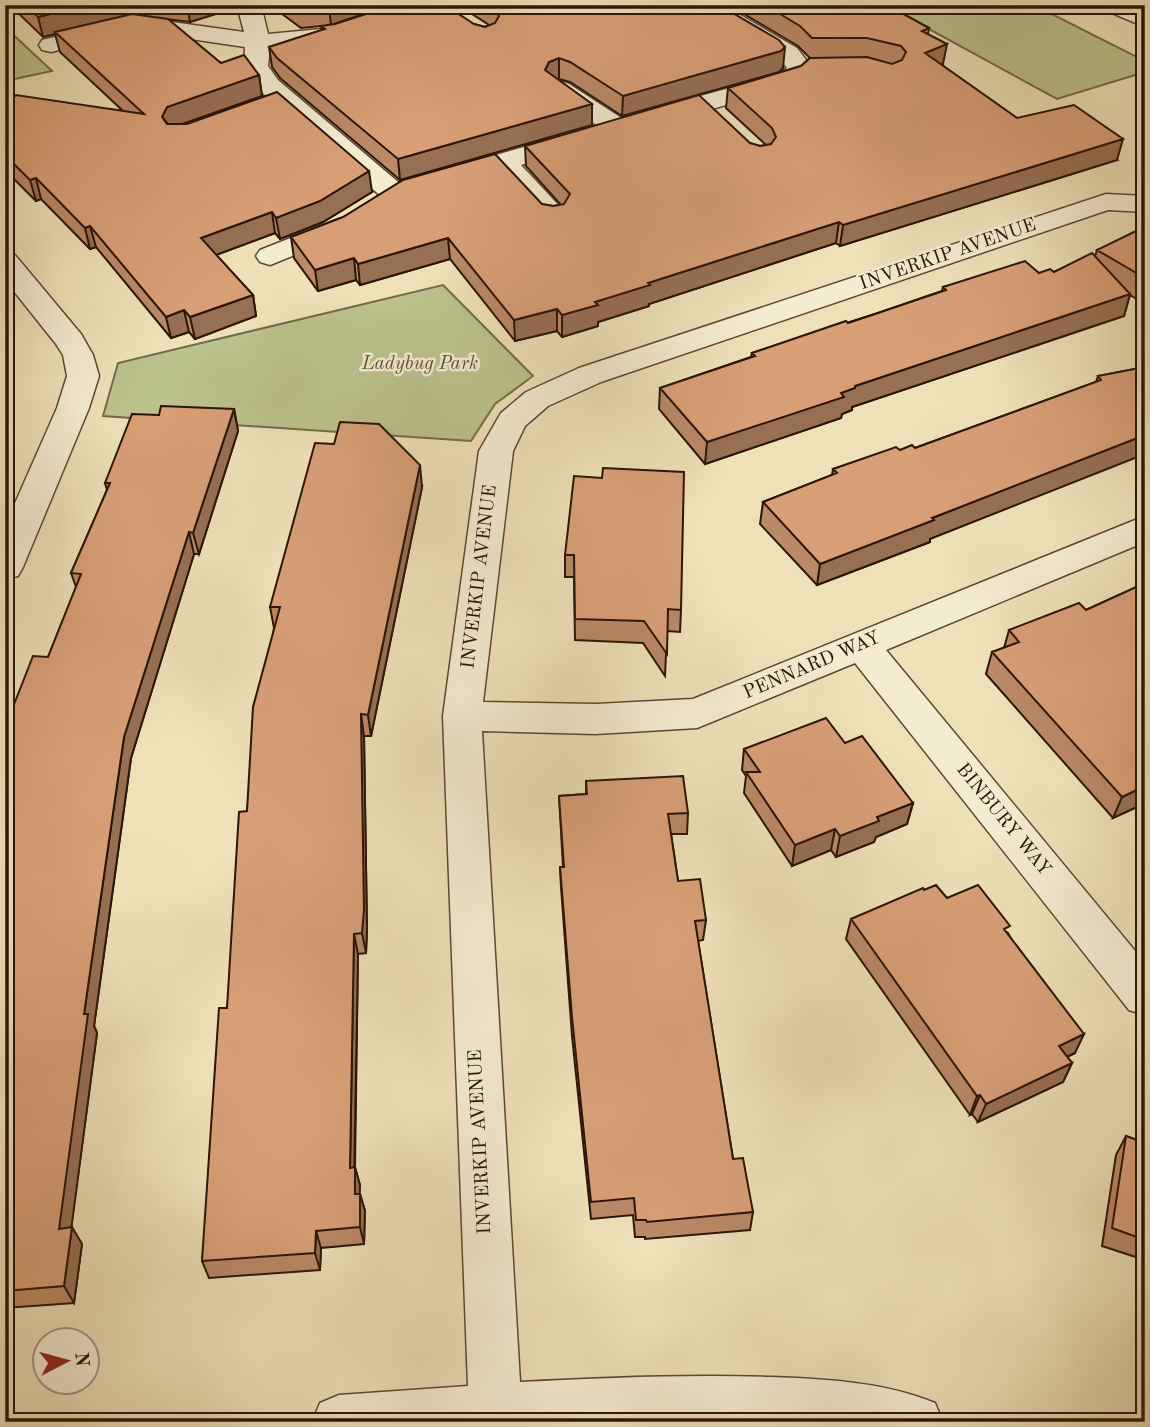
<svg xmlns="http://www.w3.org/2000/svg" width="1150" height="1427" viewBox="0 0 1150 1427" font-family="'Old Standard TT',serif">
<style>
.green{fill:#bcc28d;stroke:#746b4a;stroke-width:2}
.lines{fill:none;stroke-linecap:round;stroke-linejoin:round}
.minor-casing{stroke:#5c4734;stroke-width:3}
.minor{fill:#f4ecd1;fill-rule:evenodd}
.wall{fill:#ba8966;stroke:#2b1408;stroke-width:2}
.shaded-wall{fill:#976f53;stroke:#2b1408;stroke-width:2}
.building{fill:#d89f77;stroke:#2b1408;stroke-width:2}
.labels{text-anchor:middle;dominant-baseline:central;stroke-width:5;stroke-linejoin:round;paint-order:stroke}
.street-label{font-size:19px;fill:#2b1408;stroke:#f4ecd1}
.park-label{font-size:19px;font-style:italic;fill:#5e5137;stroke:#f4ecd1}
</style>
<rect width="100%" height="100%" fill="#eee1b8"/>
<filter id="stains"><feTurbulence type="fractalNoise" baseFrequency=".00286" numOctaves="4"/><feColorMatrix values="0 0 0 0 .2 0 0 0 0 .09 0 0 0 0 .02 0 0 0 .5 -.17"/></filter>
<radialGradient id="worn" r=".72"><stop offset=".6" stop-color="#630" stop-opacity="0"/><stop offset="1" stop-color="#630" stop-opacity=".3"/></radialGradient>
<path class="green" d="M885 5H1034L1145 61V72L1057 99Z
M5 27 52 71 5 81Z
M443 285 533 376 495 404 471 441 103 416 118 363Z"/>
<g class="lines">
<defs>
<path id="minor" d="M237 5H261L268 34 332 28 400 5H436L432 10 336 42 270 48 268 66 278 80 404 187 408 193 404 199 394 201 384 199 259 90 244 66 245 47 136 31 51 52 42 50 39 45 42 40 136 17 244 32Z
M693 5H723L797 48 813 69 798 84 664 123 655 125 646 123 642 117 646 111 780 74 787 68 779 58 697 10Z
M1101 5H1133L1145 11V27L1105 10Z
M560 81 569 84 626 121 630 127 626 133 617 135 608 133 551 94 547 89 551 84Z
M577 132 586 134 590 140 586 146 521 165 564 211 568 217 564 223 554 225 544 223 497 172 453 184 443 182 439 176 443 170Z
M1106 194 1145 196V212L1108 210 601 382 548 406 525 426 513 451 483 702 596 704 693 699 1145 516V542L886 650 1145 963V1015L1129 1010 855 663 697 728 596 734 482 731 520 1382C604 1378 687 1374 772 1377 825 1379 885 1382 935 1403L943 1422H312L320 1403 339 1395 468 1386 443 716 479 451 501 413 526 392 579 368Z
M339 219 349 221 353 227 349 233 270 265 260 262 256 256 260 250Z
M5 252 15 255 81 334 93 355 99 376 89 408 23 567 18 576 5 579V526L57 408 67 376 63 355 56 344 5 280Z"/>
</defs>
<use href="#minor" class="minor-casing"/>
<use href="#minor" class="minor"/>
</g>
<path class="wall" d="M15 5H236L235 8 190 22 158 18 221 63 259 75 262 96 181 124 372 192 323 222 280 239 275 233 216 255 253 295 256 316 195 339 189 332 171 338 96 247 90 249 41 199 36 201 5 170V97L123 111 60 52 55 34 43 37 17 12Z
M270 5H391L334 25 474 24 485 27 489 25 458 5H719L783 68 779 72 622 116 570 82 559 79H557L592 104V125L400 180 280 78 272 67 269 47 322 30 321 26 301 28Z
M729 5H887L929 28 928 34 943 64 942 65 1017 118 1117 160 840 246 836 243 649 304V306L598 322V326L562 337 557 331 515 341 450 259 360 285 356 280 318 291 294 258 291 237 542 204 553 206 561 205 526 166 525 146 750 143 760 146 766 145 726 108 728 88 801 66 810 58 798 46Z
M1144 110H1145V168H1142L1138 130Z
M1145 232V304L1130 295 1124 316 852 407V410L842 414 841 418 705 464 659 409 660 388 751 357 752 353 878 313 942 291 943 287 1054 272 1095 256 1097 250Z
M1145 367 930 539V542L817 585 760 524 763 502 832 475 833 469 900 450 915 448 1096 382 1098 376Z
M234 409 238 431 199 554H194L131 758 94 1026 97 1033 71 1227 82 1244 74 1303 5 1308V742L48 657 76 587 71 573 107 490 105 483 159 415Z
M602 478 681 610 680 632 667 631 665 676 643 643 575 640 574 577H565V555Z
M422 487 371 736H364L367 930 366 953 358 954 355 1168 360 1185 359 1194H360L365 1211 364 1244 321 1248 320 1270 209 1278 202 1261 247 811 274 628 270 607Z
M1145 583V812L1139 806 1113 818 986 674 992 652 1004 648 1009 630 1086 610Z
M845 743 913 803 907 824 876 837 874 842 836 857 831 850 792 866 744 793 746 776 742 770 744 749Z
M586 781 688 813 687 834H671L678 881 706 920 703 940 698 941 733 1159 753 1212 750 1230 645 1239V1237H635L633 1215 591 1219 572 1036 561 887 560 867H563L559 796 586 794Z
M924 890 947 898 1008 933 1075 1053 1067 1057 1072 1063 1063 1082 978 1122 972 1114 970 1115 846 939 851 919Z
M1145 1126V1260L1102 1246 1116 1155 1126 1136 1142 1142Z"/>
<path class="shaded-wall" d="M87 5H133L135 14 55 32V34L43 37 38 17Z
M187 5H236L235 8 190 22Z
M391 5 331 25 329 6Z
M947 44 943 64 921 73 925 53Z
M785 47 783 68 779 72 622 116 623 96Z
M559 58V79L549 82 545 70 549 62Z
M259 75 262 96 171 128 162 117 167 107Z
M592 104V125L400 180 398 159Z
M1123 139 1117 160 840 246 843 225Z
M369 171 372 192 323 222 280 239 276 218Z
M36 178 41 199 36 201 30 180Z
M272 212 275 233 205 259 201 238Z
M839 222 836 243 649 304V306L598 322V326L562 337V315L595 302 648 283Z
M90 226 96 247 90 249 85 228Z
M448 238 450 259 360 285 358 264Z
M354 258 356 280 318 291 315 270Z
M1130 294 1124 316 852 407V410L842 414 841 418 705 464 707 442 841 393 855 386Z
M253 295 256 316 195 339 190 317Z
M557 309V331L515 341 514 320Z
M184 310 189 332 171 338 166 317Z
M234 409 238 431 199 554 193 533Z
M1145 435V454L930 539V542L817 585 820 564 932 518Z
M420 465 422 487 371 736 368 715Z
M189 532 194 554 131 758 94 1026 97 1033 69 1246 59 1229 84 1014 124 737Z
M361 714 364 736 367 930 366 953 362 933Z
M1145 786V792L1139 806 1113 818 1122 797Z
M913 803 907 824 876 837 874 842 836 857 840 836 877 817Z
M835 829 831 850 792 866 795 845Z
M354 934 358 954 354 1186 350 1168Z
M1084 1034 1075 1053 1050 1065 1059 1046Z
M1072 1063 1063 1082 978 1122 986 1104Z
M980 1095 972 1114 970 1115 977 1096Z
M355 1167 360 1185 359 1212 355 1194Z
M360 1194 365 1211 364 1244 360 1227Z
M72 1227 82 1244 74 1303 64 1286Z
M316 1231 321 1248 320 1270 315 1253Z"/>
<path class="building" d="M25 5H87L38 17Z
M294 5H330L298 8Z
M394 5H445L474 24 485 27 495 23 499 16 495 10 487 5H719L779 40 785 47 781 51 623 96 570 62 559 58 549 62 545 70 592 104 398 159 277 58 269 47 325 29 321 26 335 24Z
M765 5H887L929 28 922 31 947 44 925 53 1017 118 1074 105 1123 139 843 225 839 222 648 283 650 285 595 302 598 305 562 315 557 309 514 320 448 238 358 264 354 258 315 270 291 237 343 217 403 180 495 154 542 204 553 206 564 204 570 194 525 146 699 95 750 143 760 146 771 144 776 137 772 128 728 88 801 66 810 58 867 57 892 64 902 60 906 52 901 46 867 38H812L800 26Z
M132 14 168 19 221 63 244 55 259 75 167 107 162 117 167 124H187L277 92 369 171 320 201 276 218 272 212 201 238 253 295 190 317 184 310 166 317 90 226 85 228 36 178 30 180 5 155V97L13 98 16 95 144 114 55 32Z
M1140 229 1145 232V278L1097 250Z
M1092 253 1130 294 855 386V388L841 393 844 397 707 442 660 388 755 356 752 353 846 321 848 323 878 313 946 290 943 287 1025 261 1039 273 1050 269 1054 272Z
M1145 367V435L932 518 934 520 820 564 763 502 837 473 833 469 896 447 900 450 912 445 915 448 1101 380 1098 376Z
M161 406 234 409 193 533 189 532 124 737 84 1014H88L59 1229 72 1227 64 1286 5 1291V742L13 707 33 656 48 657 81 574 71 573 110 483H105L132 414 159 415Z
M340 422 379 424 420 465 368 715 361 714 364 910 362 933 354 934 350 1168 355 1167V1194H360V1227L316 1231 315 1253 202 1261 219 1008H227L239 812 247 811 253 707 280 607H270L315 443 334 444Z
M603 468 684 472 681 610 668 609 667 654 644 621 575 619 574 555H565L574 476 602 478Z
M1145 583V786L1122 797 992 652 1019 642 1009 630 1079 603 1086 610Z
M826 718 845 743 862 736 913 803 877 817 879 821 840 836 835 829 795 845 746 772H760L744 749Z
M683 776 688 813 668 814 678 881 700 879 706 920 695 921 733 1159 743 1158 753 1212 647 1222 646 1220H636L634 1198 591 1202 572 1017 560 867H564L559 796 587 794 586 781Z
M936 885 947 898 978 885 1010 926 1004 929 1084 1034 1059 1046 1072 1063 986 1104 980 1095 977 1096 851 919 923 888 924 890Z
M1126 1136 1145 1143V1240L1112 1228Z"/>
<g class="labels">
<g class="street-label">
<text transform="translate(948 255) rotate(-19)">INVERKIP AVENUE</text>
<text transform="translate(480 577) rotate(-83)">INVERKIP AVENUE</text>
<text transform="translate(812 666) rotate(-23)">PENNARD WAY</text>
<text transform="translate(1003 820) rotate(51)">BINBURY WAY</text>
<text transform="translate(481 1142) rotate(-93)">INVERKIP AVENUE</text>
</g>
<g class="park-label">
<text x="420" y="364">Ladybug Park</text>
</g>
</g>
<rect width="1150" height="1427" fill="none" stroke="#eee1b8" stroke-width="28"/>
<rect x="7" y="7" width="1136" height="1413" fill="none" stroke="#2b1408" stroke-width="3.5"/>
<rect x="14" y="14" width="1122" height="1399" fill="none" stroke="#2b1408" stroke-width="2"/>
<g transform="translate(66 1361) rotate(84)"><circle r="33" fill="#f4ecd1" stroke="#a49681" stroke-width="2"/>
<path d="M0-5L12 26L0 18L-12 26Z" fill="#8f2418"/>
<text y="-10" font-size="19" font-weight="bold" text-anchor="middle" fill="#2b1408">N</text>
</g>
<rect width="100%" height="100%" filter="url(#stains)"/>
<rect width="100%" height="100%" fill="url(#worn)"/>
</svg>
